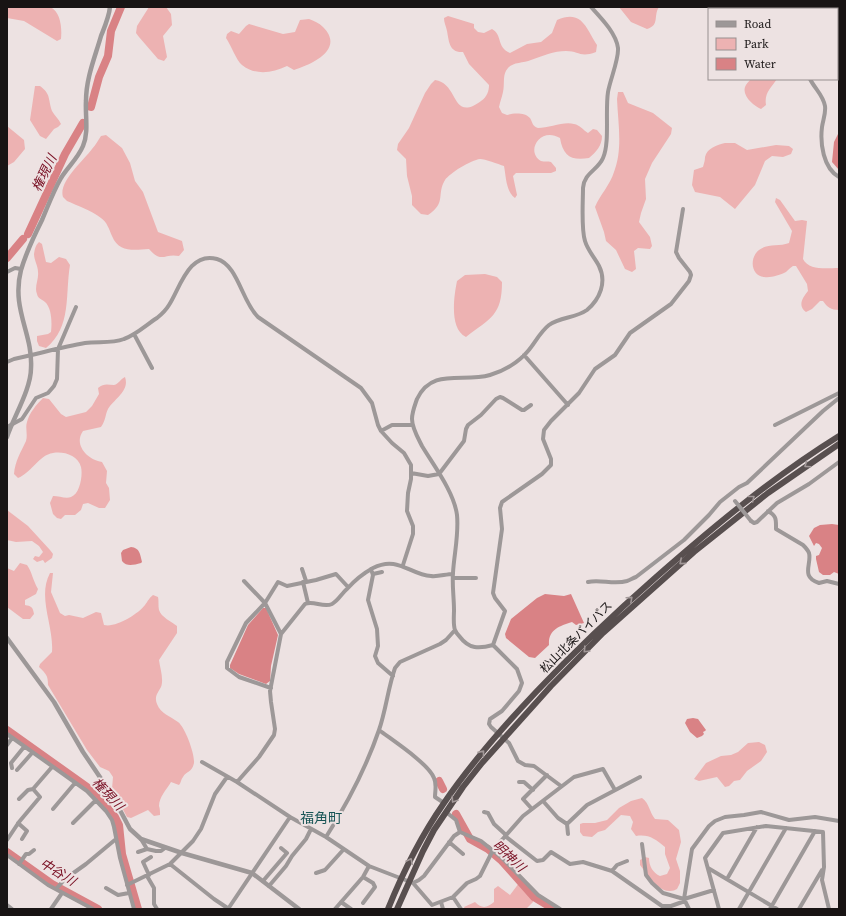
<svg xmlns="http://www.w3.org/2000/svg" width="846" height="916" viewBox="0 0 846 916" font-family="'Source Serif 4','Noto Sans JP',serif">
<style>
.green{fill:#edb2b2}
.water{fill:#d98285}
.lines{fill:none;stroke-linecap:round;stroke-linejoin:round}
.river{stroke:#d98285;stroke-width:8}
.minor{stroke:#9d9898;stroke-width:4}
.tertiary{stroke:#9d9898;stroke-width:4.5}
.trunk{stroke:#584f4f;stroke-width:6}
.minor-bridge{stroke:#9d9898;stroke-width:4}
.oneway{stroke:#a29898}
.labels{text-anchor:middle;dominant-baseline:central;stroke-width:4;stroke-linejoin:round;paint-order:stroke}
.street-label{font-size:12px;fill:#181414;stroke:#ede2e2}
.water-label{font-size:13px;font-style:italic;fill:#780e22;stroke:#ede2e2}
.quarter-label{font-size:14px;fill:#195556;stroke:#ede2e2}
</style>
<rect width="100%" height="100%" fill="#ede2e2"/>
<path class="green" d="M7 7H50C61 12 62 28 61 39L57 41 24 21 7 18Z
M149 7H166L171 14 172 25 163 36 167 57 164 61 158 59 139 37 136 33 137 26Z
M619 7H659C653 16 660 25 647 29L631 22Z
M738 7H839V23H837V9H739Z
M448 16 474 24V28L478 32 484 33 492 29C503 35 496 47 510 53L527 44 541 42 552 33 557 20C582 9 586 28 597 45L596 52C580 58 579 51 566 51 554 51 542 56 531 60 524 63 513 62 508 68 502 74 505 84 503 92 502 97 500 102 499 107L502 113 507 115C513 113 525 112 530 118 533 123 532 126 538 128 549 128 564 121 574 124 580 125 583 130 588 133L593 129 597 130 602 136C602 146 596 152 589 158 571 161 563 156 560 138 540 126 525 152 541 161 544 162 548 161 551 162L556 168V171L551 173H516L513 176 517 195 515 198C506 192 506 176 504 166 498 164 485 159 480 159 471 160 450 173 445 180 436 195 447 202 428 215L421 214 412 205V196L407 176 406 159 397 150 398 144 409 128 425 93 431 84 435 80C457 83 452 115 473 106 476 104 479 103 481 101 487 97 489 91 489 85L469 64 463 52C449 53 449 41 447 31 446 26 444 23 444 18Z
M309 19C314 21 319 23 323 27 345 49 313 64 294 70L287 66C272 73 256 76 242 65 236 60 231 45 226 38L227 34 231 31 239 34 246 26 249 24 283 34 295 32 300 20Z
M751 79H777C771 88 764 93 766 105L761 109C754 106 742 96 745 87 746 84 749 81 751 79Z
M35 86H40C51 94 48 99 52 111 54 115 59 119 61 124L58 127 54 129 46 139 40 136 30 120Z
M618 92H623L628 103 653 113 672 128 671 134 652 163 645 179 646 199 641 213 639 222 650 237 652 246 650 249 638 248 634 251 636 269 632 272 625 269 616 250 606 241 604 232 595 207C600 195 610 185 614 172 623 149 618 123 617 99Z
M7 126 24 140 25 149 14 162 7 166Z
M106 135 122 148 130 163 135 181 143 192 158 232 182 241 184 250 179 256C164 253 162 264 149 249 134 250 119 253 112 236 109 229 107 222 101 218 91 210 78 206 67 201L63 197C58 182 84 160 92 149 96 145 98 140 101 136Z
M725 143H735L747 150 776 145 789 146 793 149 791 154 783 157 772 156 765 161 755 185 735 209 720 197 695 192 692 185 694 170 703 167C704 163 705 161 705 157 707 148 717 145 725 143Z
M776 198 780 200 795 221 802 220 807 221 803 259C809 271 827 268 839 268V310C831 310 827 307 823 301H820L812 309 806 312C797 306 803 297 808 291L807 284 796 266H793C790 268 788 270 786 272 780 275 771 278 764 277 751 276 749 258 759 250 768 243 779 247 789 243L792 231 775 202Z
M39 242 42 244 46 262 51 263 59 257 66 259 70 265C65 294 72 327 46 348L39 346 37 341V336L48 334 51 332C52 324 52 308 45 302 42 299 38 299 37 294 34 287 39 279 38 272 38 266 34 260 34 254 35 249 35 246 39 242Z
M485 274 497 277 502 282C502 316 490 318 466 337 449 329 454 296 457 281L465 275Z
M125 377C130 391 114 399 108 409 105 415 106 420 101 427L83 431C73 445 88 460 102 462L107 471 106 483 109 488 110 500 105 508H99L88 503 83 504 81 510 75 515H65L61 519 57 518 53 514 50 503 53 496C59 496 66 499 71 497 80 494 83 475 81 467 78 455 63 451 53 453 39 455 31 473 18 478L14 474C15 461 21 452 26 441 28 434 25 428 27 422 29 413 37 404 43 398L49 399 61 414 66 417 86 412 92 406 99 394 98 388C104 383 108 385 114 385 119 384 120 379 125 377Z
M7 510 28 526 50 550 53 554 52 558 45 563 43 560 37 562 33 559 35 556 39 557 43 552 39 546 32 541 16 542 7 540Z
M20 563 27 565C32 572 33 581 38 589L36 594 25 600V605C31 606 33 607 34 614L30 619H23L7 607V568L14 571Z
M50 573H53L51 592 60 613 65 616 69 615 83 618 96 612 101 613 104 625C116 628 138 614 145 605 148 601 149 598 153 595L158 597C159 602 158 606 159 610 161 617 172 622 177 626V633L159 660C160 668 164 679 161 687 158 693 154 696 157 704 161 714 170 716 178 722 185 727 195 754 194 763 192 773 186 771 183 777 181 779 181 783 179 785L171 782C167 789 159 797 159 806 160 809 160 811 160 815L154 816 148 810 131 818 127 817 112 789 113 777 109 771 100 767 87 750 48 685C48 675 46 674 39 667L40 664 52 652C54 626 37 597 50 573Z
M759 742 765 745 767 752 761 761 747 771 740 780 734 781 729 786 725 787 717 777 699 781 694 779 706 763 721 756 731 755 738 752 748 743Z
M642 798C650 804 649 812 655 819L668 820 679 830 681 842 676 859 680 871V883L677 889C675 890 673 891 670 891 658 892 646 873 640 865V860L645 857 649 858C649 866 653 873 660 876L667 874 670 868 665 854V847C655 839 649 834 636 836L631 829 633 822 630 816 621 815 605 830 598 832 592 837 583 836 580 832V824L583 823H595L607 820 619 808 631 801Z
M519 883 533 899V902L526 909H465L464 907 475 902C482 909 487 908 494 902V889L498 886 510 895Z"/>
<path class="water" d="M838 134 839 136V170L832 162 834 142Z
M832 524 839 525V574L834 572 830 575H823L819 572 816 559V556L819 555 822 548 819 544 816 543 814 546 809 536 814 528 820 525Z
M131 547C140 548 140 554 142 562L141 563C133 565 127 567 122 561L121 553 123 550Z
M545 594 564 596 571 594 584 623 576 625 572 622C559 626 548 630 549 645L535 658 529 657 506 638 505 634 511 619 537 598Z
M263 608H266L278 635 271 666 270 681 266 684 239 674 230 668V665L248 625Z
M693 718 698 719 706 730 705 731 703 732 704 734 702 736 697 738 690 732 685 723 687 719Z"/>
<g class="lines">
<path class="river" d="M91 107 99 77 108 56 111 31 121 7
M28 234 65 154 83 123
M7 258 23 239
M7 730 87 787 106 806 115 817 119 825 122 854 138 909
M439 781 443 789
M456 814 470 839 488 849 502 861 534 897 554 909
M7 852 52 884 98 909"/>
<path class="minor" d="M810 79C815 89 823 95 825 106 826 113 823 120 822 127 820 143 823 168 839 177
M7 272 15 268 21 269
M134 334 152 368
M524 355 568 405
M7 362 14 359C38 354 61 347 85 343 98 341 111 344 124 339 136 335 146 325 157 318 162 314 166 310 169 305 180 288 189 251 217 259 238 265 242 302 258 317L361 388 372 403 378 425 381 431 392 443 404 453 411 465V479L408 493 407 511 413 526V534L403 565
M775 425 839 393
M7 427 22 419 36 398 48 393 54 386 57 379 58 349 76 307
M381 431 392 425H413
M411 473 428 476 439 474 464 441 466 429 468 425 481 415 496 399 500 397 503 398 522 410H524L531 405
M768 511C777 516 776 520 776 529L803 545C805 547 808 550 809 553 812 564 800 577 819 583L827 581 839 584
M751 521 754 523 757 522 777 503 809 484 839 462
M302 569 306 581
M371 569 373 575 368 600 377 629 378 646 375 656 378 663 393 676
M373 574 382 572
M453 578H476
M244 581 265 603 281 634
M303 582 308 603
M588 582C600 579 614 585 627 581 630 580 633 578 636 577L684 540 709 515 720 502 739 487 747 483 823 411 839 398
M493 645C479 649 469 649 460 637 458 635 456 633 455 630 453 625 454 616 454 610 454 598 452 585 453 573 454 554 459 535 457 515 454 492 434 466 422 446 418 438 412 428 412 419 412 412 415 405 417 399 432 367 463 383 490 375 504 371 519 362 528 351 535 343 540 332 549 325 560 317 576 318 587 310 600 299 607 282 599 266 595 258 588 251 585 241 581 229 583 202 583 188 584 173 598 170 603 158 610 143 605 111 608 92 610 80 619 59 618 48 616 33 601 18 591 7
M493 645 505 611 495 598 493 593 502 529 500 508 502 502 542 474 551 465V459L543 439 544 430 551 421 579 393 595 369 615 355 630 333 671 304 689 281 691 275 690 272 679 258 676 252 683 209
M493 645 517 669 522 683 519 691 502 711 490 719 489 724 491 727 509 743 518 761 525 765 534 766 561 786
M271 688 239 677 227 668V662L246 623 265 603 278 582 287 586 316 580 336 574 348 587
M379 730C392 740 429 764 434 778 437 784 435 791 435 797L444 803
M7 734 87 791 106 811 112 820 114 827 120 858 134 909
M7 745 12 738
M202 762 237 782 290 817 326 837 369 866 413 883 432 905 453 897 467 883 476 879 480 876 493 850 523 816 574 777 603 769 615 790
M12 768 11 763 24 747
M17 770 32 753
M237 782 259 757 274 735 275 729 271 702 270 691 281 634 305 604C313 600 323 608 332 604 338 601 342 593 347 589 354 581 364 573 373 568 398 555 410 575 431 576 438 577 446 574 453 574
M519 782H524L533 790
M19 799 28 790 33 789
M543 801 558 818 567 824 568 834
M53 809 75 783
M532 809 523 799 547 775
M446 812 456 820 460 832
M484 812 488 813 494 824 506 835
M18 823 27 831 22 839
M73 823 96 800
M567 824 587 805 640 777
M505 836 537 861 543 860 551 852 570 864 583 862 612 871 662 906H671L685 901
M326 837C347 804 366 768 379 730 386 710 388 688 395 668L400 662 440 644 446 640 455 630
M141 839 147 849 156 851H161L165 848
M7 840 19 822 40 797 33 789 52 767
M449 842 463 854
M642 844 646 875 652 883 663 893 684 899 714 890
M138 852 147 849
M7 855 48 885 93 909
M19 864 26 854H29L34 850
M170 864 214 899 229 909
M708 868 777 909
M612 871 617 865 627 861
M316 873 325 870 344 849
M149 875 143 862 151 857
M147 876 154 888V904L157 909
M727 879 757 827
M263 881 287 853 281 848
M413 883 419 880 424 876 454 836 460 832 481 841 502 858 538 895 560 909
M127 885 170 864 193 841 201 829 215 794 227 777
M269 886 286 866 292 856 306 839 311 829
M106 888 118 895 129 893
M56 889 65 879 86 864 116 839
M453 897 461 909
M341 902 351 909
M441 902 443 909
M363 903 375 887 373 883 363 877
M7 905 12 909
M51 909 62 893
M228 909 290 817
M335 909 363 877 369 866
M689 909 684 899 692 849 709 826 715 821 725 817 744 815 761 812 789 820 815 817 839 821
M719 909 705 858 723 833 766 826 823 832 824 867 822 880 829 909
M739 909 786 828
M770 909 815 831
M799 909 822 870"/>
<path class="tertiary" d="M7 437C14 416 31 389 31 368 33 333 11 309 21 270 26 253 34 236 42 220 48 206 53 192 61 178 68 167 78 158 83 146 89 132 85 115 86 101 86 78 95 57 101 36 105 26 109 17 110 7
M7 638 54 702 83 752 112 795 130 829 141 839 182 853 252 873 299 909"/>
<path class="trunk" d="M388 909C403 872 421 836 444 803 471 763 504 726 537 691 575 651 614 614 655 578 713 527 773 477 839 436
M397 909 423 851 434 830 463 787 482 763 551 686 603 633 694 552 768 493 839 444"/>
<path class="minor-bridge" d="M735 501 751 521"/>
</g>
<defs><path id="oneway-chevron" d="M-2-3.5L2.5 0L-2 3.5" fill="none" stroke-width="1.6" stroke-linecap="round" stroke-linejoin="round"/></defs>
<g class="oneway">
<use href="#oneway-chevron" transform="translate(807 465) rotate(146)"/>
<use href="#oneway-chevron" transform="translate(752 498) rotate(-38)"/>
<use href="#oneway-chevron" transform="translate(682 562) rotate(139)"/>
<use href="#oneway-chevron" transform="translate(630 599) rotate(-42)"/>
<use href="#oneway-chevron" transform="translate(586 650) rotate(134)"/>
<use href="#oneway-chevron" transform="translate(482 753) rotate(-51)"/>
<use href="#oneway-chevron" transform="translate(454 800) rotate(124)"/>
<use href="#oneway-chevron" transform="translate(410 861) rotate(-63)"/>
</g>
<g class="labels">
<g class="street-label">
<text transform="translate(576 637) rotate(-45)">松山北条バイパス</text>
</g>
<g class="water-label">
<text transform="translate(44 173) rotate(-64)">権現川</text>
<text transform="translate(108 794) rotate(47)">権現川</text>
<text transform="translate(509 856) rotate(43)">明神川</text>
<text transform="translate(58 872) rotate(32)">中谷川</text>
</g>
<g class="quarter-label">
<text x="321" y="818">福角町</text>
</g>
</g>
<rect width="846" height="916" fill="none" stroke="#181414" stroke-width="16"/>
<rect x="708" y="8" width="130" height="72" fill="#ede2e2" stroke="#989090"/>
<rect x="716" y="21" width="20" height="6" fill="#9d9898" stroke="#989090"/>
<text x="744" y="28" font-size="12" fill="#181414">Road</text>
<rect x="716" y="38" width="20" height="12" fill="#edb2b2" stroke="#989090"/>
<text x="744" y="48" font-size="12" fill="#181414">Park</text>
<rect x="716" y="58" width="20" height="12" fill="#d98285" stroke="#989090"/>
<text x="744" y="68" font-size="12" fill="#181414">Water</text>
</svg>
